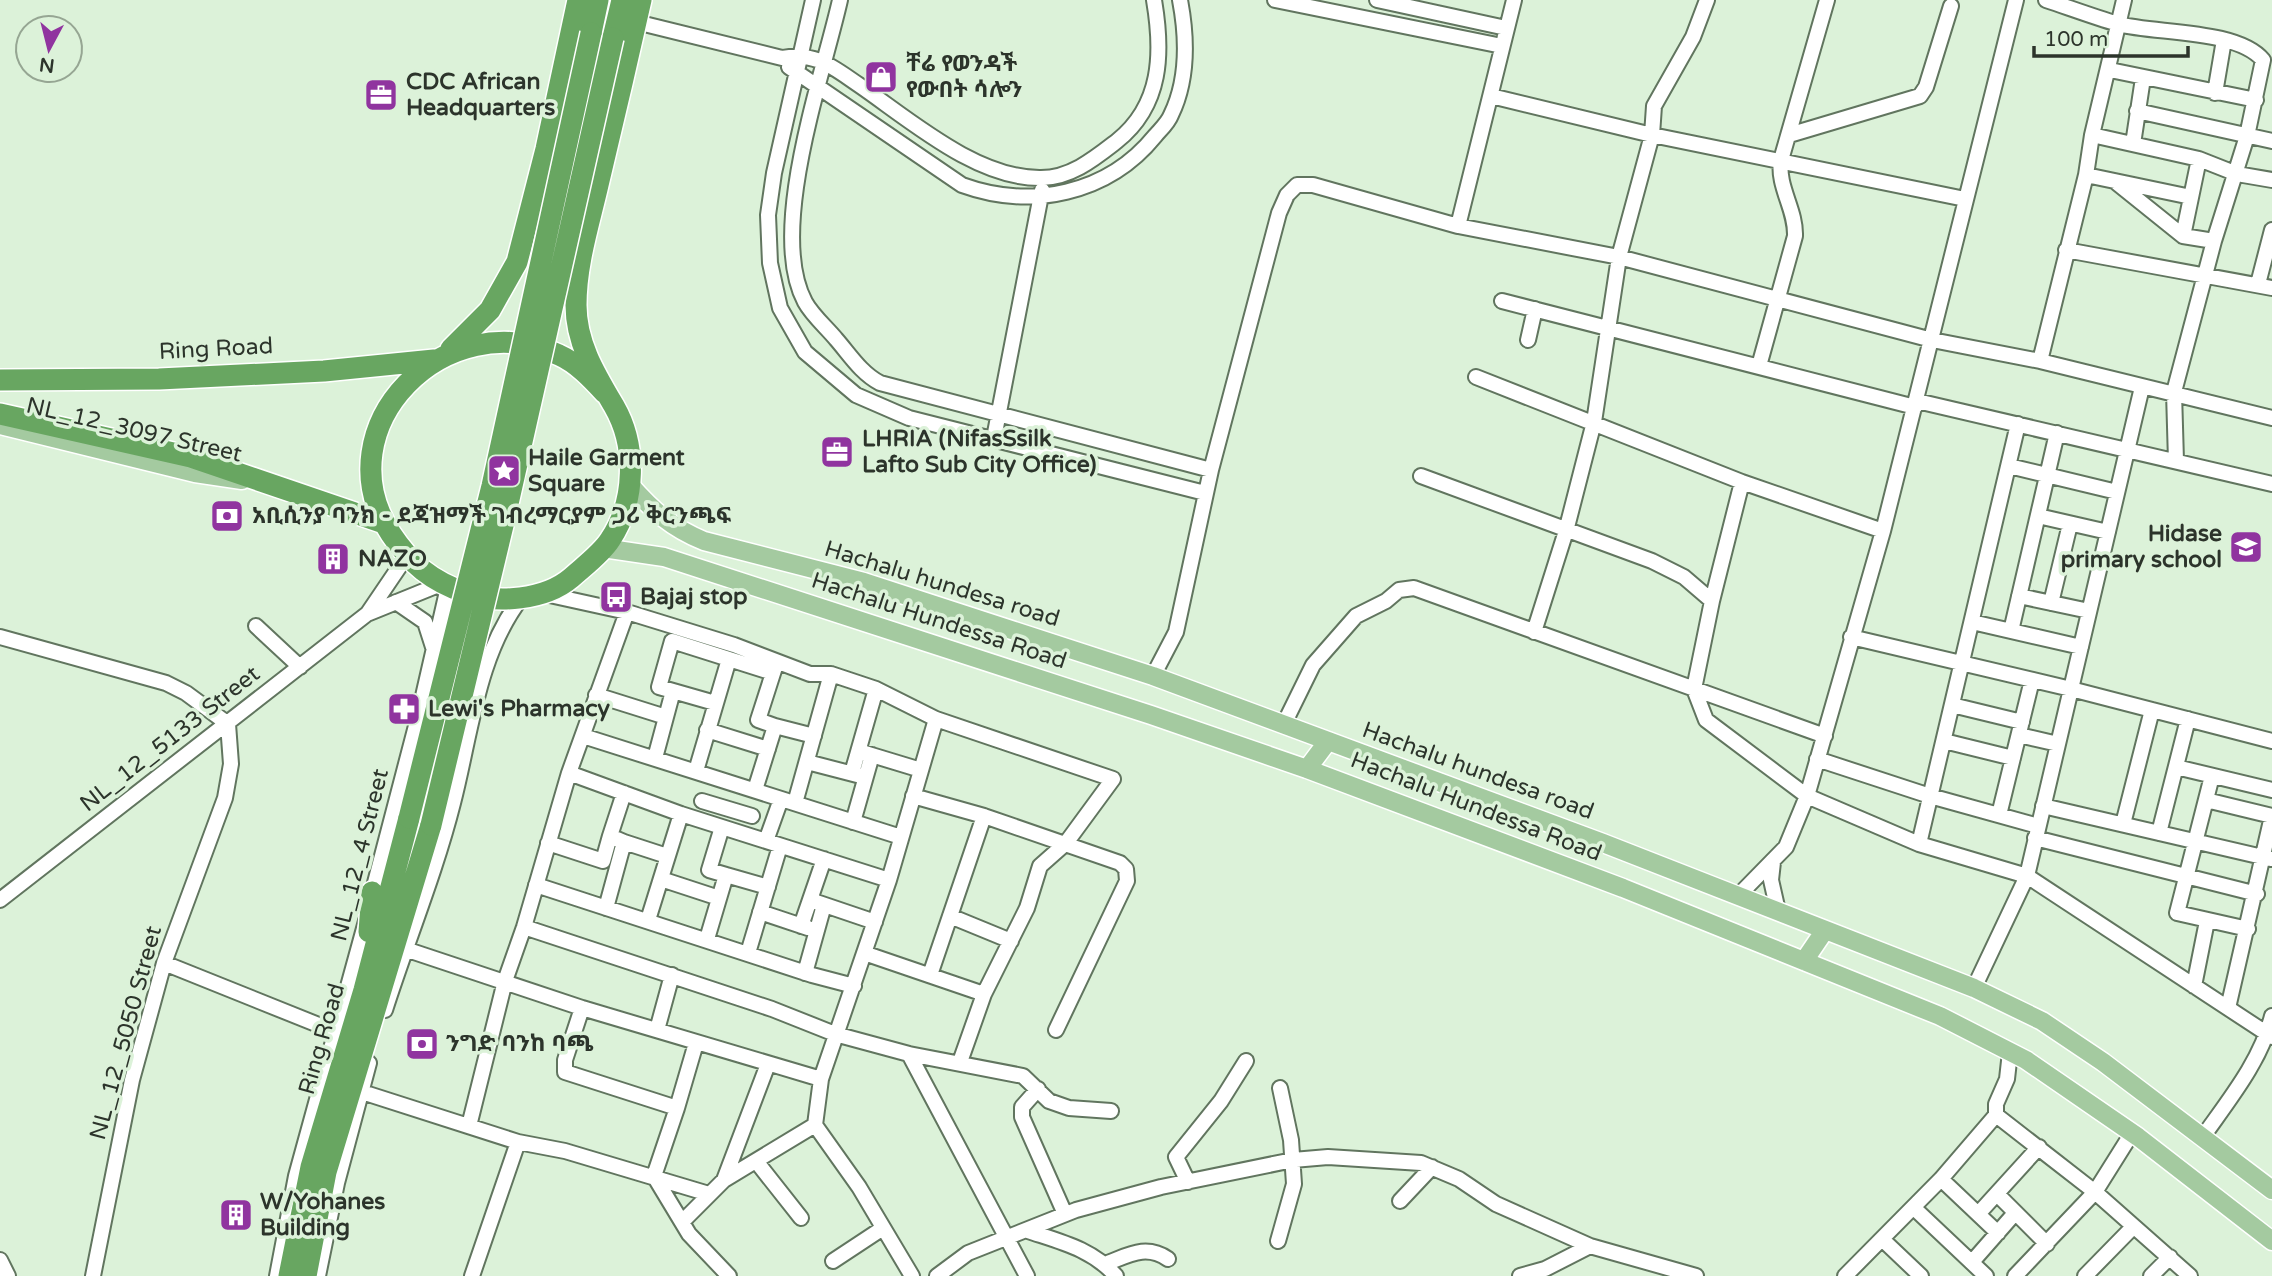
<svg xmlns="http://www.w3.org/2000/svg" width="2272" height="1276" viewBox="0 0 2272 1276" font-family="'Varela Round','Noto Sans Ethiopic',sans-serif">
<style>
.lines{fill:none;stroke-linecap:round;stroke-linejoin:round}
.minor-casing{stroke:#61755f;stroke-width:18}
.major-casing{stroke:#fff;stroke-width:21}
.highway-casing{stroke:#fff;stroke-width:24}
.minor{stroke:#fff;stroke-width:14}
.major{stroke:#a4caa0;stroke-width:18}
.highway{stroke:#68a661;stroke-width:21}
.highway-bridge-casing{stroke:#fff;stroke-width:24;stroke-linecap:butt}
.highway-bridge{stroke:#68a661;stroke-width:21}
.labels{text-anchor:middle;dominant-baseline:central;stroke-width:7;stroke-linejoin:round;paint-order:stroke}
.poi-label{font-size:23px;font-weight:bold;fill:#2c342b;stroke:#dcf2d9;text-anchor:start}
.street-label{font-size:23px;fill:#2c342b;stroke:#dcf2d9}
</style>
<rect width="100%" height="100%" fill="#dcf2d9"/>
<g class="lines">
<defs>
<path id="minor" d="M813 0 774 173 768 215 770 263 780 308 805 352 856 395 909 418 1205 493
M840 0C823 76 767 231 805 302 812 315 826 327 836 339 850 355 861 373 880 383L1211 470
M1275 0 1502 46
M1377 0 1506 28
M2046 0C2070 8 2094 17 2118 24 2156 34 2237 29 2263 60L2247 136 2214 241 2174 392 2176 461
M636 22 782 58C816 52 831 66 859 85 910 120 977 179 1041 178 1071 178 1095 158 1117 141 1162 105 1163 53 1154 0
M789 67 962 185C1031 210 1108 194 1155 136 1160 130 1168 123 1171 115 1188 80 1187 37 1180 0
M2110 70 2256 100
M2215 93 2224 40
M1491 96 1652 135 1965 199
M2137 111 2272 141
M1789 135 1920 96 1926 87 1951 6
M2092 135 2199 159 2237 174 2272 180
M2133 144 2143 78
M2086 175 2191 197
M2117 183 2183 236 2214 241
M1458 226 1514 0
M2183 236 2199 159
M2066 250 2272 288
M2258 284 2272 230
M1502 301 1915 407
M1528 340 1535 309
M2040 361 2086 175 2092 135 2124 0
M1759 366 1795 236C1796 209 1777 187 1781 160L1827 0
M1476 377 1742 482 1883 531
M1917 401 2272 484
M994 438 1042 190
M2009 466 2117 492
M1421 476 1652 561 1684 577 1712 601
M1742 482 1712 601 1694 689 1706 720 1807 796 1919 844 2027 876 2272 1037
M2038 516 2108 532
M545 594 627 612 734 645 810 674H831L876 689 936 719 1113 779 1066 843 1040 866 1027 908 984 994 960 1062
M2019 596 2089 611
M396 602 425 622 433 647
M2051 603 2070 524
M368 613 406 557
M1972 622 2081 647
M256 626 300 667
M2011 631 2057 433
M1534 632 1566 531 1594 422 1619 257 1652 135 1654 106 1693 37 1707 0
M0 637 166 683 186 693 228 724
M1851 637 2071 689 2272 741
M1153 676 1176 632 1211 470 1279 213 1287 195 1297 185H1313L1458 226 1619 257 1932 340 2040 361 2272 418
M596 695 666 717
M715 703 659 687 672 641 773 673
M1952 705 2022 722
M1284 724 1313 665 1356 616 1386 601 1399 590 1414 588 1825 736
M775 726 814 736
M707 730 768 749
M2019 735 2058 744
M583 736 901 837
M1944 741 2013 758
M865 753 921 770
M655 758 673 691
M1817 759 1930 796 2038 826
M807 762 861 776
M2176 767 2272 790
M696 771 729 659
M569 773 681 814 889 880
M852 773 876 689
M2212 776 2177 913 2248 929
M755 790 775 726 758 720 775 667
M913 796 984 816 1120 863 1126 869 1127 881 1056 1030
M2206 800 2272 816 2228 1008
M702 801 752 816
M795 803 831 674
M2043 806 2271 859
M1999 815 2032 680
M853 822 872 755
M2123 824 2152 710
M2159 833 2188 719
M2035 838 2257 894
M766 841 781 799
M624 842 667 856
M548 843 603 861 610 836
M1919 844 2018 424
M1773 862 1771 880 1778 911
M726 875 768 887
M661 879 719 898
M536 885 812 975 854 986
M1738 896 1786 847 1807 796 1883 531 2016 0
M371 898 418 718 448 587
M0 900 367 614 441 584
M816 902 875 922
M606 908 624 842 610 836 624 793
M760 912 808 928
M950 916 1011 941
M648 920 681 814
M801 926 824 859
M524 927 772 1009 835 1034 909 1054 1023 1076 1049 1101 1069 1108 1111 1111
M707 939 726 875 709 870 722 827
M408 950 582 1008 821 1079 889 880 936 719
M748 953 780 846
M864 953 984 994
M164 963 336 1032
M805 973 824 905
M930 975 984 816
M2194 986 2207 921
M1974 988 2027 876 2142 387
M582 1008 565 1060V1072L677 1108 654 1176 689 1234 729 1276
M385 1010C407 941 435 874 453 803 471 734 477 655 522 597
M657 1030 672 975
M909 1054 1027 1276
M1038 1089 1022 1107V1117L1065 1214
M362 1092 518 1142 472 1276
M677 1108 696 1043
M1996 1115 2095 1192 2190 1276
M815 1125 859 1187 912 1276
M469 1126 505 981 524 927 569 773 627 612
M2202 1138C2228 1101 2261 1061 2272 1016
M518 1142 565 1151 709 1194
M756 1161 801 1218
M1941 1179 1998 1233
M724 1180 768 1064
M1188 1182 1176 1157 1221 1101 1246 1061
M1997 1194 2047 1244
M1400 1201 1432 1167
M1914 1208 1986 1276
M1979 1213 2039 1147
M682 1222 724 1180 815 1125 821 1079
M1028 1231C1061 1242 1092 1249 1116 1276
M1882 1239 1921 1276
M1278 1241 1294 1184 1291 1140 1280 1088
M0 1260 8 1276
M833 1261 883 1228
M1972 1262 2015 1213
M1105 1264C1129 1255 1146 1244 1168 1259
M93 1276 132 1080 164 963 225 798 231 764 228 724
M277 1276 296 1176 366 921
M318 1276 337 1183 369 1063
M937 1276 968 1253 1076 1210 1161 1187 1293 1160 1328 1157 1421 1163 1459 1179 1496 1204 1590 1246 1696 1276
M1520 1276 1545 1269 1590 1246
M1845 1276 1941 1179 1996 1115V1104L2007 1079 2010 1052
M2015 1276 2095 1192 2132 1133
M2085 1276 2132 1228
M2151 1276 2170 1257"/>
<path id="major" d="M0 425 195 473 242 480
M630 485C653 511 672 528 704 541L864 582 1153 676 1603 843 1974 988 2042 1021 2103 1062 2272 1190
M603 548 664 557 1151 715 1307 769 1623 888 1940 1016 2026 1060 2138 1137 2272 1241
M1307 769 1328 741
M1804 961 1825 930"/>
<path id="highway" d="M591 33 598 0
M613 38 622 0
M451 349 490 310 517 262 546 149 578 0
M0 380 159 379 324 371 434 360
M605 393C591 378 577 363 559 355 447 302 321 426 391 534 411 564 431 581 466 593 497 604 545 600 571 578 583 567 601 554 610 540 636 501 637 446 614 406 595 374 576 343 576 305 576 264 589 224 598 185 613 123 627 62 641 0
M0 414 191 457 384 523
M369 932 372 892
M289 1276 311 1167 364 990 409 818
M306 1276 326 1172 431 825"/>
</defs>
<use href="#minor" class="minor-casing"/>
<use href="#major" class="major-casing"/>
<use href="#highway" class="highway-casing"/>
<use href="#minor" class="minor"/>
<use href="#major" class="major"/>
<use href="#highway" class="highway"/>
<defs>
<path id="highway-bridge" d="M409 818 492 486 591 33
M431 825 505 517 613 38"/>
</defs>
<use href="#highway-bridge" class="highway-bridge-casing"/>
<use href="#highway-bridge" class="highway-bridge"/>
</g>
<defs>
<symbol id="shop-square" viewBox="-11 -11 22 22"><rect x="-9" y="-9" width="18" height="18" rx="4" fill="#90349f" stroke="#dcf2d9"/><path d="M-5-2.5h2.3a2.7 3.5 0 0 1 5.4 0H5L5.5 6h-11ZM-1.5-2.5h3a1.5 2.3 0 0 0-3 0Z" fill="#fff"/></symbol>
<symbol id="office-square" viewBox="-11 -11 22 22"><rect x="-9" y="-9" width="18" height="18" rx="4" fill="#90349f" stroke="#dcf2d9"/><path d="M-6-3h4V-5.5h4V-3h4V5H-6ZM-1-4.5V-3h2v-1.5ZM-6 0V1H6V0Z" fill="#fff"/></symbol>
<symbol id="sight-square" viewBox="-11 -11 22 22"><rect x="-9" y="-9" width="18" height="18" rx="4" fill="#90349f" stroke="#dcf2d9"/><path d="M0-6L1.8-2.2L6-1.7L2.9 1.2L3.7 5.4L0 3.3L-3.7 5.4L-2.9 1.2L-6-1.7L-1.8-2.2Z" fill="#fff"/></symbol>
<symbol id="bank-square" viewBox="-11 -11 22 22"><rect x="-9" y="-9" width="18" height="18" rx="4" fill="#90349f" stroke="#dcf2d9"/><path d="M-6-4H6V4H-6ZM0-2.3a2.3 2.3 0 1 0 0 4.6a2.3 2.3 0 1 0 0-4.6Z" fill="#fff"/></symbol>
<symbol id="school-square" viewBox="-11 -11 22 22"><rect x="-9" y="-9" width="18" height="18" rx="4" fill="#90349f" stroke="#dcf2d9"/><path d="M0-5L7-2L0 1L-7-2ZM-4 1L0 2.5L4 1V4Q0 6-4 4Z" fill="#fff"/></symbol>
<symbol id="building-square" viewBox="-11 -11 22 22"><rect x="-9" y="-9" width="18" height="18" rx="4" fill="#90349f" stroke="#dcf2d9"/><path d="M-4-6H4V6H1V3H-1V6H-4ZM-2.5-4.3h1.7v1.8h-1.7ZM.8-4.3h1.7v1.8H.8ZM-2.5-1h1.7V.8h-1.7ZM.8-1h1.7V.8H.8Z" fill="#fff"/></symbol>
<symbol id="bus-square" viewBox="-11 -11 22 22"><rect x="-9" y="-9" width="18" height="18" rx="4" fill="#90349f" stroke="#dcf2d9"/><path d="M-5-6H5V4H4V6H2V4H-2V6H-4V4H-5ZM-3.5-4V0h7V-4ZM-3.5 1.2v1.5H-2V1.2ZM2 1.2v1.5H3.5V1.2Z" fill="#fff"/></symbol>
<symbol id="pharmacy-square" viewBox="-11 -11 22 22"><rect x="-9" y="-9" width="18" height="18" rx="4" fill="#90349f" stroke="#dcf2d9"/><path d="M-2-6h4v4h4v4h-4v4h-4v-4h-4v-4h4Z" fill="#fff"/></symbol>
</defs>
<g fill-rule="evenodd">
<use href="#shop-square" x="862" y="58" width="38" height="38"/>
<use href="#office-square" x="362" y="76" width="38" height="38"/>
<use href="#office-square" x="818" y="433" width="38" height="38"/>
<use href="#sight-square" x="485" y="452" width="38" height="38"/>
<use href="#bank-square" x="208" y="497" width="38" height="38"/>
<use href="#school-square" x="2227" y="528" width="38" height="38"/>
<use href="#building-square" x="314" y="540" width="38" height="38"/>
<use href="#bus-square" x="597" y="578" width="38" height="38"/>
<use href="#pharmacy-square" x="385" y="690" width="38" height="38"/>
<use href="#bank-square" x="403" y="1025" width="38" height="38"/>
<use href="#building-square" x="217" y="1196" width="38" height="38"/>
</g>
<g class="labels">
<g class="poi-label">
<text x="906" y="64">ቸሬ የወንዳች<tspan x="906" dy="26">የውበት ሳሎን</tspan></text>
<text x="406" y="82">CDC African<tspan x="406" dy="26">Headquarters</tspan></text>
<text x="862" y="439">LHRIA (NifasSsilk<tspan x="862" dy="26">Lafto Sub City Office)</tspan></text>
<text x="528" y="458">Haile Garment<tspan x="528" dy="26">Square</tspan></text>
<text x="252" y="516">አቢሲንያ ባንክ - ደጃዝማች ገብረማርያም ጋሪ ቅርንጫፍ</text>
<text x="2222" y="534" text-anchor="end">Hidase<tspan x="2222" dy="26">primary school</tspan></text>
<text x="358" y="559">NAZO</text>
<text x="640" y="597">Bajaj stop</text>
<text x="428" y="709">Lewi's Pharmacy</text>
<text x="446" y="1044">ንግድ ባንከ ባጫ</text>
<text x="260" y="1202">W/Yohanes<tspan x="260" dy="26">Building</tspan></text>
</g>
<g class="street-label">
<text transform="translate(216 349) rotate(-3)">Ring Road</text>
<text transform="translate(134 430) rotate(13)">NL_12_3097 Street</text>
<text transform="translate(942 584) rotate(17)">Hachalu hundesa road</text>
<text transform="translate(939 621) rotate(18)">Hachalu Hundessa Road</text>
<text transform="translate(170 739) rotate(-38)">NL_12_5133 Street</text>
<text transform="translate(1478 771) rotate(20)">Hachalu hundesa road</text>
<text transform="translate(1476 807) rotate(21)">Hachalu Hundessa Road</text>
<text transform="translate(360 855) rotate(-76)">NL_12_4 Street</text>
<text transform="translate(126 1033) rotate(-75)">NL_12_5050 Street</text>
<text transform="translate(322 1039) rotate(-74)">Ring Road</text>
</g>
</g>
<g transform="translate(49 49) rotate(187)"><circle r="33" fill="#dcf2d9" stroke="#96a693" stroke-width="2"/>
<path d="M0-5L12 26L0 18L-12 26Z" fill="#90349f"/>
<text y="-10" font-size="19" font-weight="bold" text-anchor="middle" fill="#2c342b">N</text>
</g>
<path d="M2034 46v10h154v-10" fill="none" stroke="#2c342b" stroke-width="3.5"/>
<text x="2044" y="46" font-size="21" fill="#2c342b" stroke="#dcf2d9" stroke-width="5" paint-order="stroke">100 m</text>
</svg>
